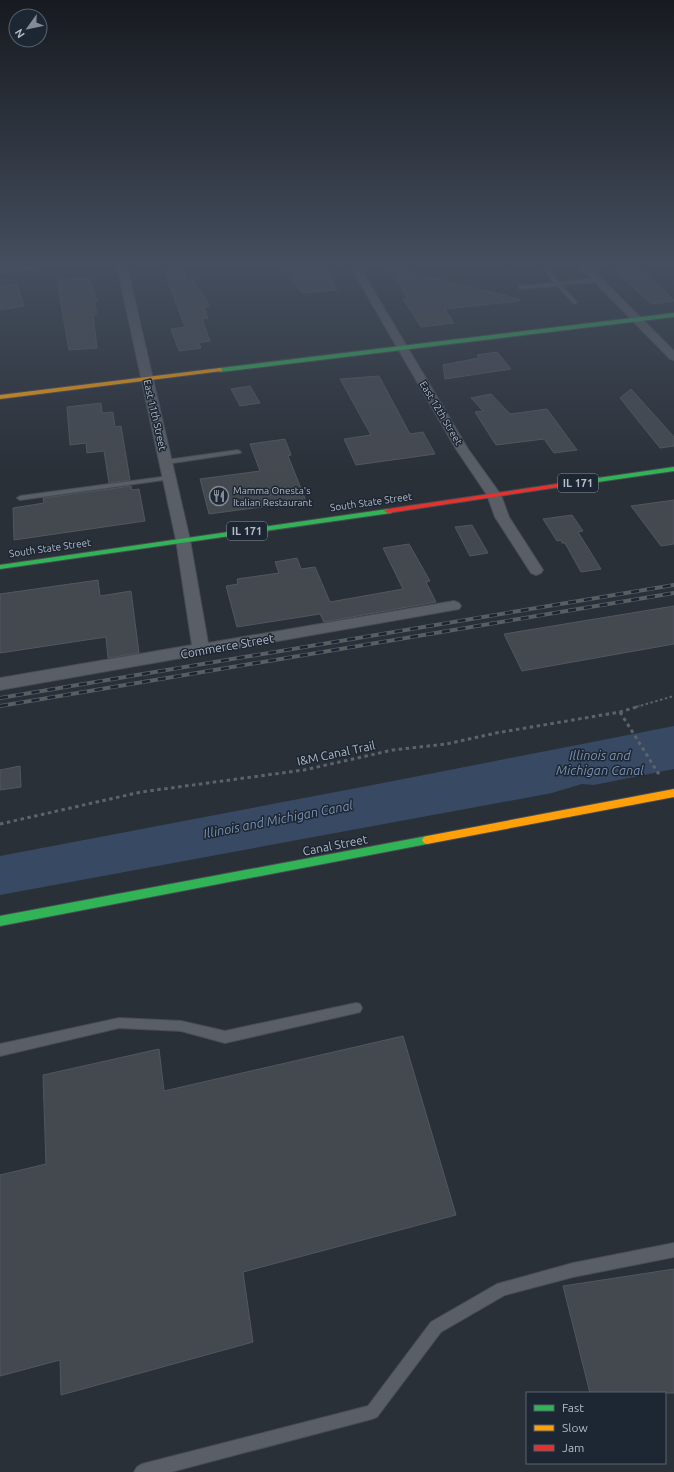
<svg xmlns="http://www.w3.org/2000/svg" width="674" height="1472" viewBox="0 0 674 1472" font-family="Ubuntu,sans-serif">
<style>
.water{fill:#384963}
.building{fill:#444950;stroke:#52575f}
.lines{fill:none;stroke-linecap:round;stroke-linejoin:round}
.lane-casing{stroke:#484c53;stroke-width:2}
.street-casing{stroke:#484c53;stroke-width:2}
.fast-casing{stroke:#484c53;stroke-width:2}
.slow-casing{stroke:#484c53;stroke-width:2}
.jam-casing{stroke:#484c53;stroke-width:2}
.path-far1{stroke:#5d636a;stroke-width:2;stroke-dasharray:2.5 2.5;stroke-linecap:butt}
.path{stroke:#5d636a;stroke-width:3;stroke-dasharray:3.5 3.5;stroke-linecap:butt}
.lane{fill:#5a5e66;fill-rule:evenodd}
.street{fill:#5a5e66;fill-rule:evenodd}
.fast{fill:#30b455;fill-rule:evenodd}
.slow{fill:#ff9f0a;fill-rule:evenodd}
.jam{fill:#e5322d;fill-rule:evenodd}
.rail-casing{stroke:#595d64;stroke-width:4}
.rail{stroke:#1d2633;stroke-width:2.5;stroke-dasharray:8;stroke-linecap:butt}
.labels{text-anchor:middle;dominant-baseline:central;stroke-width:3;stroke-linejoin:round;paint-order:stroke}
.far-street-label{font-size:10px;fill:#b4bcc9;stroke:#1d2633}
.far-poi-label{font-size:10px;fill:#b4bcc9;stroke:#1d2633;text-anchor:start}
.shield{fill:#1d2633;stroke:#878f9c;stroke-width:1}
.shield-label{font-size:11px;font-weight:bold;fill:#b4bcc9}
.street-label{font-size:12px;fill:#b4bcc9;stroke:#1d2633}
.water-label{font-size:13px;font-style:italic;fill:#7c92b1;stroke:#1d2633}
</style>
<rect width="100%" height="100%" fill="#2a3038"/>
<path class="water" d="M674 726V769L594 785 582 784 552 793 0 895V856L383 783Z"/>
<path class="building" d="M283 266H325L337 290 302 293Z
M387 266 519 299V301L445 309 454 323 421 327 403 299H408Z
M638 266 674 300V301L651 304 614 269Z
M182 268 187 280 192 279 210 306 204 307 208 318 202 319 210 341 199 343 201 348 179 351 171 329 185 327 164 271Z
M89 277 97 301 94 302 97 314 93 315 97 348 69 350 57 281Z
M17 284 24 306 0 310V286Z
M497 352 511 369 445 379 443 365 479 358 477 355Z
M379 376 410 434 423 432 435 454 356 465 344 439 371 435 340 379Z
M250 386 260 403 240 406 231 389Z
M631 389 674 437V446L660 448 620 398Z
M491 394 510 414 547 409 577 450 554 453 544 439 496 445 475 412 483 411 471 398Z
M101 403 102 413 113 412 115 427 121 426 130 480 109 483 104 451 87 453 86 443 70 445 67 407Z
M285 439 291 455 288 456 306 501 209 514 200 479 260 471 250 444Z
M131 486 132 490 139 489 145 521 14 540 13 508 44 503 43 498Z
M674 500V544L661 546 631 506Z
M572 515 583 531 578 532 601 569 581 572 565 543H562L561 540 557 541 543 519Z
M472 525 488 553 470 556 455 527Z
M409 544 430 581 426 582 436 602 324 622 320 614 237 627 226 586 238 584 237 579 279 573 275 562 297 558 301 569 315 567 330 602 403 589 383 548Z
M98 580 100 596 131 591 139 653 108 658 106 637 0 653V594Z
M674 606V644L522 671 504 634Z
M20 766 21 787 0 790V770Z
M403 1036 456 1215 243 1272 253 1342 61 1395 60 1360 0 1376V1175L46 1164 43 1075 159 1049 164 1091Z
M674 1269V1393H590L563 1286Z"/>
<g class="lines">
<defs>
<path id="lane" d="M540 266H545L559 282 597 278 600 280 597 282 562 285 577 302 574 304 557 286 519 289V287L521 286 554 283Z
M238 450 241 452 240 453 166 464 163 462 166 460Z
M169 476 171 477V479L20 500 17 498 20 496Z
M356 1003 360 1004 362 1008 360 1012 356 1013 225 1043 181 1031 119 1028 0 1056V1044L119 1018 181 1021 225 1031Z
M674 1243V1257L573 1277 505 1295 441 1332 377 1417 372 1419 171 1472H134L137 1467 142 1464 368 1406 431 1322 497 1284 573 1263Z"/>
<path id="street" d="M42 266 38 269 0 273V267Z
M117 266H127L190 540 208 643 454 601 459 603 461 606 459 609 0 690V678L192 645 176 540Z
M350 266H359L468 449 501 495 509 517 543 570 541 573 536 575 531 573 495 517 487 495 456 449Z
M579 266H589L674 351V360L670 359Z"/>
<path id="fast" d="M674 313V317L220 372 217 370 220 368Z
M674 467V471L577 485 574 483 577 481Z
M388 509 392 511 391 513 0 569V565Z
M427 836 430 837 432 840 430 843 427 844 0 926V916Z"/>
<path id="slow" d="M220 368 222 369V371L0 399V395Z
M674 789V797L427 844 424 843 422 840 424 837 427 836Z"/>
<path id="jam" d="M577 481 579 482V484L388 513 384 511 388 509Z"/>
</defs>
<use href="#lane" class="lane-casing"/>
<use href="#street" class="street-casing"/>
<use href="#fast" class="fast-casing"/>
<use href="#slow" class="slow-casing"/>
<use href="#jam" class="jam-casing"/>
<path class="path-far1" d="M636 707 674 696"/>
<path class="path" d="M620 712 660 776
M0 824 141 792 304 770 393 750 446 744 496 733 620 712 640 706"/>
<use href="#lane" class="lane"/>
<use href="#street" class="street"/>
<use href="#fast" class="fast"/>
<use href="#slow" class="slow"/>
<use href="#jam" class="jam"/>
<defs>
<path id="rail" d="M0 698 674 585
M0 706 674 593"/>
</defs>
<use href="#rail" class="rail-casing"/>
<use href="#rail" class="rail"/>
</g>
<linearGradient id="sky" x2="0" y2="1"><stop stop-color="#171a1f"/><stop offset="0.56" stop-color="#444e5e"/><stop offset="1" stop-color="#444e5e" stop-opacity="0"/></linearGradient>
<rect width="674" height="473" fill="url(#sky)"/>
<defs>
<symbol id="restaurant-ring" viewBox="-11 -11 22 22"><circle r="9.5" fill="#1d2633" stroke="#848b96" stroke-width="1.5"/><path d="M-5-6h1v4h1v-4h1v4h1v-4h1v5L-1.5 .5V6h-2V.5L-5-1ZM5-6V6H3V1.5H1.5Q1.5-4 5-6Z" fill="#848b96"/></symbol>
</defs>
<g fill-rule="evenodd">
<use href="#restaurant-ring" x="208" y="485" width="22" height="22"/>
</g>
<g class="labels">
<g class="far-street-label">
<text transform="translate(441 413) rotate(59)">East 12th Street</text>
<text transform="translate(155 415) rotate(77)">East 11th Street</text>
<text transform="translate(371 502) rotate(-8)">South State Street</text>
<text transform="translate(50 548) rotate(-8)">South State Street</text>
</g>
<g class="far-poi-label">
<text x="233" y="490">Mamma Onesta's<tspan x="233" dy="12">Italian Restaurant</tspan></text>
</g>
<g class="shield">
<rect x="558" y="474" width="40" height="18" rx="3"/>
<rect x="227" y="522" width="40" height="18" rx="3"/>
</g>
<g class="shield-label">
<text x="578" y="483">IL 171</text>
<text x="247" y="531">IL 171</text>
</g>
<g class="street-label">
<text transform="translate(227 646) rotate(-10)">Commerce Street</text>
<text transform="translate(336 753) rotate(-12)">I&amp;M Canal Trail</text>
<text transform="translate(335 845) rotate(-11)">Canal Street</text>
</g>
<g class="water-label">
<text x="600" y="755">Illinois and<tspan x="600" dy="15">Michigan Canal</tspan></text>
<text transform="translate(278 819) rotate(-11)">Illinois and Michigan Canal</text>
</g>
</g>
<rect x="526" y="1392" width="140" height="72" fill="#1d2633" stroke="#59626f"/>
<rect x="534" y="1405" width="20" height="6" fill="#30b455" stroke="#59626f"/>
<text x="562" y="1412" font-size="12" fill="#b4bcc9">Fast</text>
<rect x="534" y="1425" width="20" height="6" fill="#ff9f0a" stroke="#59626f"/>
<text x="562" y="1432" font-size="12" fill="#b4bcc9">Slow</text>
<rect x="534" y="1445" width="20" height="6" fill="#e5322d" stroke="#59626f"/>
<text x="562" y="1452" font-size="12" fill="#b4bcc9">Jam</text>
<g transform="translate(28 28) rotate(237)"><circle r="19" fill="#1d2633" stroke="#59626f"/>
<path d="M0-3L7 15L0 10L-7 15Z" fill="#848b96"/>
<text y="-6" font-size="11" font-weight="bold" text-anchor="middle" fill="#b4bcc9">N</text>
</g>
</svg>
